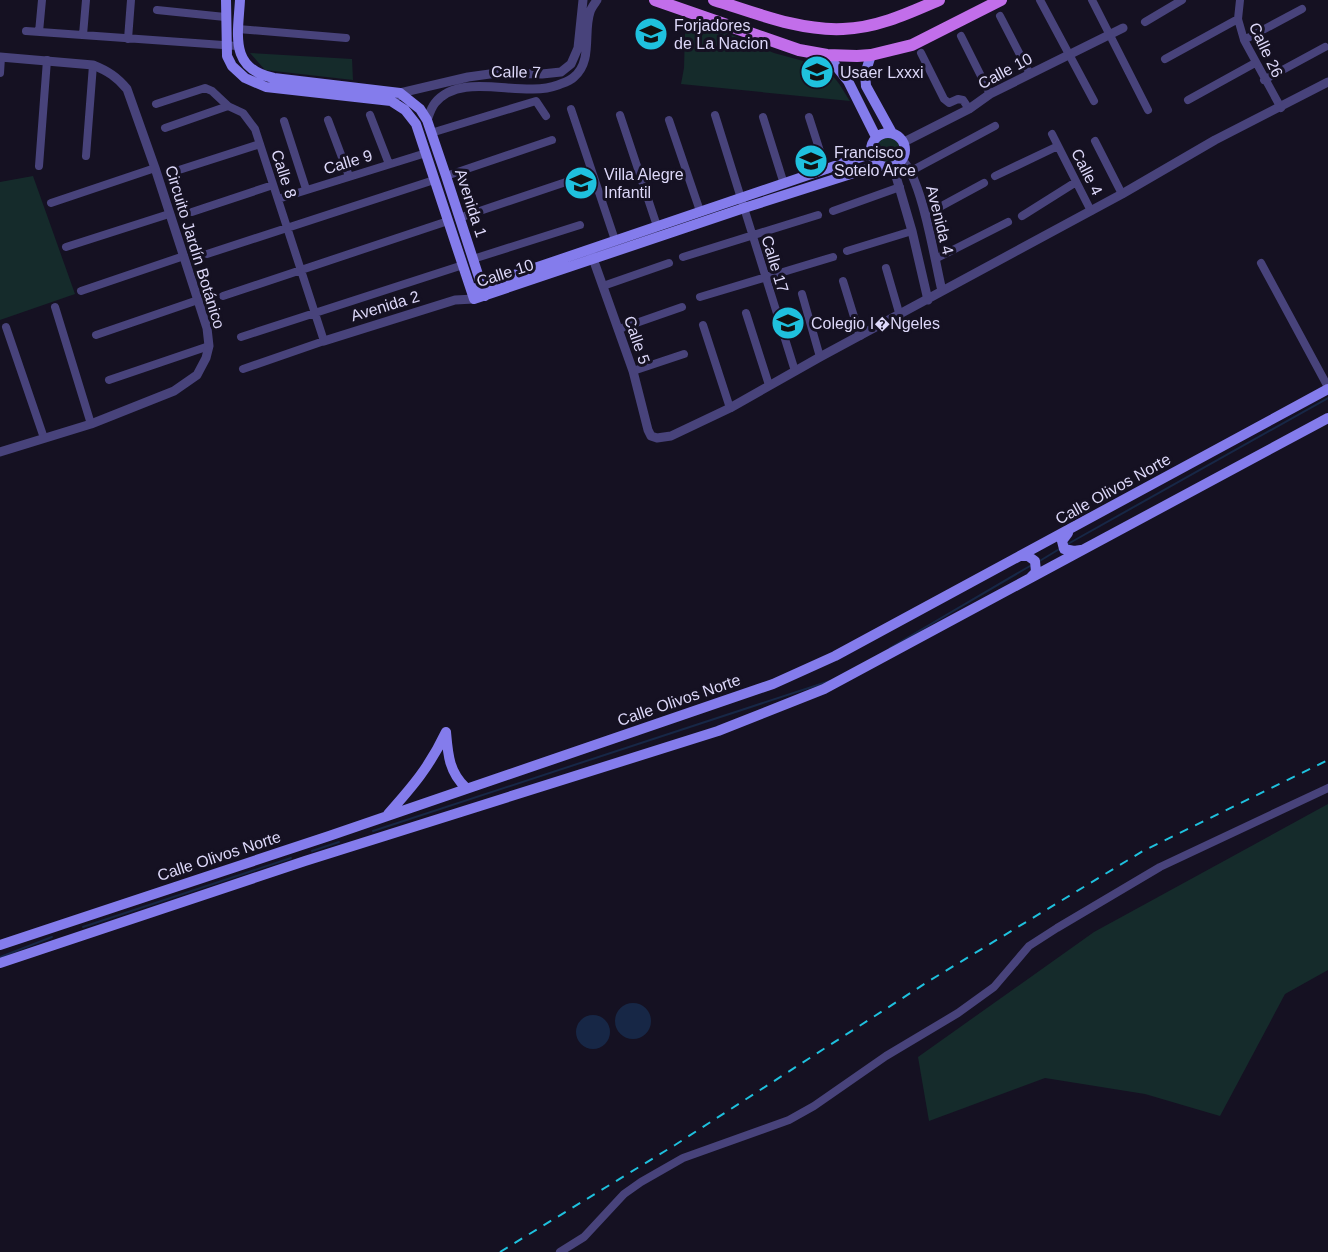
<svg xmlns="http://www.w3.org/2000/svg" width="1328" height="1252" viewBox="0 0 1328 1252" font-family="Helvetica,sans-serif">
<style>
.green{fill:#152b2b}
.water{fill:#172746}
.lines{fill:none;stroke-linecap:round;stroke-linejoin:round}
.stream{stroke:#172746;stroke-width:2}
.minor{stroke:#48437b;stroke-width:8}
.tertiary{stroke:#48437b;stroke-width:9}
.secondary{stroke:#847cec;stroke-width:10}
.primary{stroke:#c26eea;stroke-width:12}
.rail{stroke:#1fc1de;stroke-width:2;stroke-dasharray:9 8;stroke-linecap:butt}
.labels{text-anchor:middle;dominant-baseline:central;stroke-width:6;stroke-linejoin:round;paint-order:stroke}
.poi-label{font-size:16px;fill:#ddd8f9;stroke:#151122;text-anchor:start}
.street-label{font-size:16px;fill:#ddd8f9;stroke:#151122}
</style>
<rect width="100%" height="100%" fill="#151122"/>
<path class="green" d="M697 23 720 30 774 53 807 62 804 68 812 71 814 69C834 69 840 86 850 101L681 84 684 68 685 33Z
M250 53 352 59 353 80 265 70Z
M874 150a13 13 0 1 1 26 0a13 13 0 1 1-26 0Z
M33 176 75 294 0 320V182Z
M1328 804V970L1285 994 1220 1116 1145 1094 1045 1078 929 1121 918 1057 1094 932Z"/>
<path class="water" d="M615 1021a18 18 0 1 1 36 0a18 18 0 1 1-36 0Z
M576 1032a17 17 0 1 1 34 0a17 17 0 1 1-34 0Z"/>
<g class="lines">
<path class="stream" d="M1066 545 1328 398
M1038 562 1061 548
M890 648 1030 566
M373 831 830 681
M312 851 339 842
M83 927 291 858
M0 957 52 937"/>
<path class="minor" d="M1040 0 1094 101
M1092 0 1148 110
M1240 0 1238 19 1244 40 1281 108
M157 10 225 17
M1000 16 1030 74
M1145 22 1182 0
M238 29 346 38
M26 31 237 46
M39 32 42 0
M83 35 86 0
M961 36 990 94
M128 39 131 0
M1244 40 1302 9
M921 53 944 99 949 103 958 99 963 100 969 109
M1165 59 1238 19
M0 73 1 57
M1264 80 1325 47
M1188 100 1255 63
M156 104 205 88 212 91 228 106 243 113 255 129 324 341 243 369
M571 109 615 240
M370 115 389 164
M620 115 657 226
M715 115 795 371
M763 117 784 184
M809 117 826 170
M328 120 349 176
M669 120 700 211
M284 121 306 189
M165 128 228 106
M431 133 536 101 546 116
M1052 134 1091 211
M1095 141 1122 194
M86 156 93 65
M39 166 47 60
M179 170 260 144
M911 171 995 126
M446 176 552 140
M995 176 1058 146
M278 199 426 153
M51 203 155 168
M833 211 900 187
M192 212 273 185
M925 215 984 183
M1022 216 1076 182
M459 218 566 182
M66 247 169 214
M847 251 912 231
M207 254 434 180
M683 257 818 215
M473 259 580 225
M935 259 1008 222
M1261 263 1328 387
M886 268 900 316
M843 281 860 336
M603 286 669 263
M81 291 184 256
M802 294 820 357
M223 296 448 221
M700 297 833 257
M55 307 91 424
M746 313 769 385
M703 325 730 408
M6 327 44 438
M619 329 682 307
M96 335 198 300
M241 337 463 265
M633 371 684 354
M109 380 209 346
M560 1252 584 1237 624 1194 641 1182 683 1158 789 1120 814 1106 886 1056 958 1013 994 987 1029 946 1057 928 1160 867 1328 788"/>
<path class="tertiary" d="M0 57 93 65C108 71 117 77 127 89L155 168 207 328 209 346 206 358 197 375 174 391 91 424 0 452
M398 96 400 93 468 77 497 73 542 74 561 72 571 64 578 48 583 0
M427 120C429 115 431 108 435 103 462 70 521 99 558 85 563 83 570 81 574 77 593 61 583 32 590 12 591 8 595 3 597 0
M904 142 969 109 990 94 1123 28
M902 160C922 178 935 262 942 291
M893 166 912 231 928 300
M591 253 633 371 648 430 651 436 657 438 671 436 730 408 820 357 1122 194 1215 140 1328 82
M324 341 455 300 474 299"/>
<path class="secondary" d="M226 0 227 56 232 66 245 78 266 87 391 101 405 110 416 124 474 299 744 208 879 165
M240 0C238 35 229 69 274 78L400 93 420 109 427 120 446 176 485 296
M827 55 848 81 876 137
M871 55 865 74 866 86 892 133
M871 150a17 17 0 1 1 34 0a17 17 0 1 1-34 0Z
M476 288 870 154
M1068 533 1062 541 1064 549 1074 551 1081 550
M1022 556H1028L1035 561 1036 572 1031 577
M446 732C448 755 449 772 466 788
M388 814C413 786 430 766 446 732
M0 945 329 836 773 684 835 656 1328 389
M0 963 305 861 718 731 824 689 1328 418"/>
<path class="primary" d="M655 0 799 50 827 55 857 56 871 55 912 45 1001 0
M714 0C756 13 799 31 843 29 877 28 909 13 939 0"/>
<path class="rail" d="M500 1252 675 1145 929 981 1143 851 1328 760"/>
</g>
<defs>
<symbol id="school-disc" viewBox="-11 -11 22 22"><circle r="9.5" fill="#1fc1de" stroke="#151122"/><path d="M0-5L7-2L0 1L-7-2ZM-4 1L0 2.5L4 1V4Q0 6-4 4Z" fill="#111"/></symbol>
</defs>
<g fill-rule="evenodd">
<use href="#school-disc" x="632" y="15" width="38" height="38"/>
<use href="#school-disc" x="798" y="53" width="38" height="38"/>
<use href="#school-disc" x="792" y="142" width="38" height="38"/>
<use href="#school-disc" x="562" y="164" width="38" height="38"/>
<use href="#school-disc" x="769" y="304" width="38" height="38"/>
</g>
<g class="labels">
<g class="poi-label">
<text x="674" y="25">Forjadores<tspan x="674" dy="18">de La Nacion</tspan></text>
<text x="840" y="72">Usaer Lxxxi</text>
<text x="834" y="152">Francisco<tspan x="834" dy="18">Sotelo Arce</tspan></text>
<text x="604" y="174">Villa Alegre<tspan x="604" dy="18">Infantil</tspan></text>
<text x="811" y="323">Colegio I�Ngeles</text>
</g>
<g class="street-label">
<text transform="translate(1266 50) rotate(65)">Calle 26</text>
<text transform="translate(1005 71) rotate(-28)">Calle 10</text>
<text transform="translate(516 72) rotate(1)">Calle 7</text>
<text transform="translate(348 162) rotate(-17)">Calle 9</text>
<text transform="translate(1087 172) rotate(63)">Calle 4</text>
<text transform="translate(284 174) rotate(72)">Calle 8</text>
<text transform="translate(471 203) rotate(72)">Avenida 1</text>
<text transform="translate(940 220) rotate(76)">Avenida 4</text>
<text transform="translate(195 247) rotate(73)">Circuito Jardín Botánico</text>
<text transform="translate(775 264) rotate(73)">Calle 17</text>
<text transform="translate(505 273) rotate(-18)">Calle 10</text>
<text transform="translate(385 306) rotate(-17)">Avenida 2</text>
<text transform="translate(637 340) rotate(71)">Calle 5</text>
<text transform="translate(1113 489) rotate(-29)">Calle Olivos Norte</text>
<text transform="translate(679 700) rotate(-19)">Calle Olivos Norte</text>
<text transform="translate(219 856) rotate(-18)">Calle Olivos Norte</text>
</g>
</g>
</svg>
